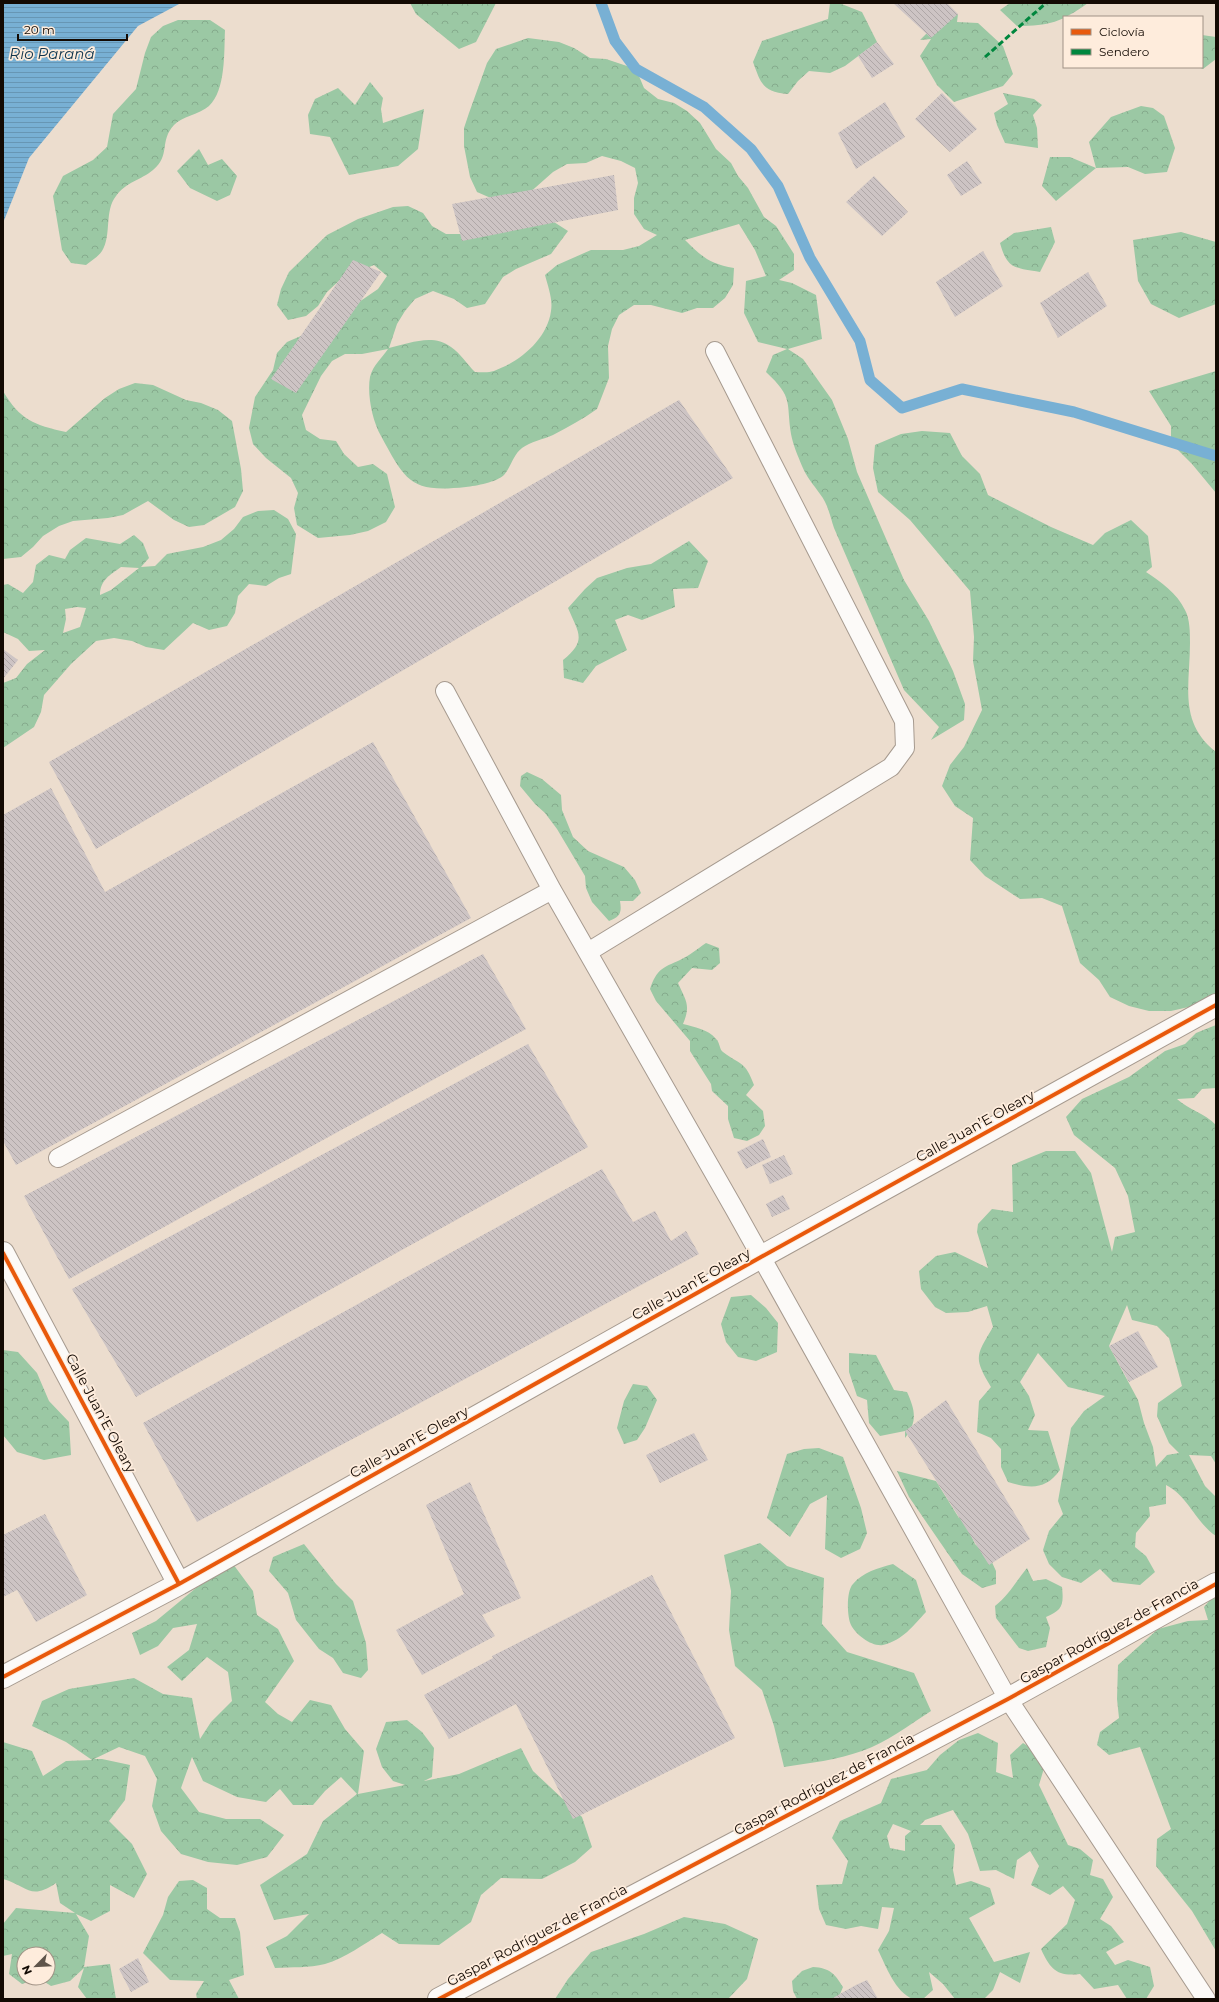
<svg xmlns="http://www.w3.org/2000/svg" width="1219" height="2002" viewBox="0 0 1219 2002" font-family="Montserrat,sans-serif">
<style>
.forest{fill:url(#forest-crowns);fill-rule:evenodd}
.water{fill:url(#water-rules)}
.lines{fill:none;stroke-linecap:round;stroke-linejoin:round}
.stream{stroke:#78b0d4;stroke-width:11}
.building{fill:url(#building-back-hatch)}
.service-casing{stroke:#a69a8f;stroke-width:20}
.minor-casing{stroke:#a69a8f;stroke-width:24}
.service{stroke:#fcfaf8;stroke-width:18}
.minor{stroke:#fcfaf8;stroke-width:22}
.quiet{stroke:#00873e;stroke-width:3;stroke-dasharray:6 3;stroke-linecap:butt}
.cycleway-casing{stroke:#feecdc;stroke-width:6}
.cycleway{stroke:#e8590c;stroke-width:4}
.labels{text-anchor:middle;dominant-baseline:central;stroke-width:3.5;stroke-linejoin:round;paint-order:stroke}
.street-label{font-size:14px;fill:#130a03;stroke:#feecdc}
.water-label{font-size:15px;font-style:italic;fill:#10354d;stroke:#feecdc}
</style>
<defs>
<pattern id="forest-crowns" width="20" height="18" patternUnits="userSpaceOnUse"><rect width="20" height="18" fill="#9bc8a4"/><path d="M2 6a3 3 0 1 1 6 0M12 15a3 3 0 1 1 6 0" fill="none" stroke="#85aa8c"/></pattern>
<pattern id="water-rules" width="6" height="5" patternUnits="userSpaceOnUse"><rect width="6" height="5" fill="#78b0d4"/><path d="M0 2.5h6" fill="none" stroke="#6796b4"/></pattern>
<pattern id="building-back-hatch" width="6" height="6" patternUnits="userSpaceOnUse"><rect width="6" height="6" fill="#cdc4c4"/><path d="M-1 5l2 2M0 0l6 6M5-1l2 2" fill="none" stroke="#afa7a7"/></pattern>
</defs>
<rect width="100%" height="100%" fill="#ecddce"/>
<path class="forest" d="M410 3H496L476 42 459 49 416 14Z
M830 3H839L862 12 877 42 845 66 830 73 809 71 798 81 788 94C763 92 761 84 753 62L762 41 828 19Z
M1010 3H1088C1061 22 1050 26 1017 26L1000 10Z
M958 14 957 22 978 23 1003 46 1013 74 1003 86 954 102 937 85 920 56 931 39 920 40 934 26Z
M178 20H210L225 30C224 52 226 90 209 106 200 114 181 117 174 125 159 141 171 155 153 170 141 180 126 182 116 196 104 211 112 235 102 251 99 256 91 261 86 265L71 263 62 250 53 196 63 176 93 160 107 147 113 114 136 89 145 53 151 37 163 26Z
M1202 35 1216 37V59L1203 69 1198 67H1202Z
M528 38 559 42 574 48 590 58 606 59 636 69 644 88 658 99 674 103 687 111 700 123 716 149 731 163 738 176 748 188 764 217 776 226 794 254V270L779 280 792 283 816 295 822 339 788 349 803 359 832 400 848 439 857 472 904 580 929 621 953 671 965 704 964 720 931 740 939 727 904 690 834 528C830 516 828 504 820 494 813 484 807 478 802 466 798 456 793 445 791 434 786 402 794 398 766 372L773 355 787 349 758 342 744 313 746 281 766 276 755 250 739 224 685 240C702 257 710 264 734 268L733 285 725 298 713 308H697L682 313 651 305H634L619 315 612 329 608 346 609 378 597 409C583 419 568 427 553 435 544 439 530 442 522 448 513 455 511 467 504 475 497 482 476 486 466 487 411 493 406 482 381 436 372 420 367 394 370 377 373 365 382 358 388 349L362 354H345L332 361 321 376 302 415 306 430 320 439 336 441 344 454 358 467 373 464 387 474 395 507 386 522 368 531 350 535 318 538 297 525 294 508 298 493 291 478 266 458 253 444 249 428 255 397 273 370 277 353 287 342 317 329 359 302 378 289 387 276 374 265 341 279 327 292 318 306 306 316 288 320 277 305 281 289 289 272 327 235 358 219 393 207 408 206 423 213 432 226 446 234H461L493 199 477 192 470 177 464 146V128L469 113 487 63 496 49ZM602 156 621 161 635 168 638 183 634 198V214L644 229 657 235 639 246 623 250H591L557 265 545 275C548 287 553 299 551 311 547 340 519 362 494 371 488 373 481 372 475 372 467 364 460 353 451 347 432 333 409 344 389 348L397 324 405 311 415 299 433 291 454 299 467 308 485 304 503 277 516 269 551 254 568 231 518 199 527 195 553 172 567 164 586 163Z
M370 82 383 98 381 109 383 123 424 109 418 149 398 166 349 175 330 137 310 134 308 115 315 99 338 88 355 105Z
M1003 93 1034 99 1042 105 1033 115 1037 128 1038 148 1005 143 997 125 994 113 1008 104Z
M1141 106 1153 108 1164 116 1175 148 1167 172 1145 174 1128 167 1096 168 1056 201 1042 186 1050 157H1070L1096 168 1089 142 1111 117Z
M199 149 208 165 222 159 237 176 230 195 217 201 190 188 177 171Z
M1051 227 1055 242 1040 272C1015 268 1007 269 1000 243L1014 233Z
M1181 232 1216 242V304L1179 318 1151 304 1138 281 1133 240Z
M1216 371V493L1192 464 1171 443V426L1149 391Z
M135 383 153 385 186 400 201 403 218 410 232 421 241 469 243 491 235 507 204 525 189 527 174 520 148 501 123 515 108 518 73 521 59 526 43 536 33 547 21 557 3 559V391C20 420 34 425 66 432L105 398 119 389Z
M922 431 950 433 962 456 980 474 988 495 1051 527 1093 545 1105 533 1131 520 1148 536 1152 567 1146 572C1161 582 1177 593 1185 610 1190 619 1190 633 1190 643 1190 685 1178 722 1216 752V994L1193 1006 1171 1011H1149L1129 1006 1110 997 1099 980 1080 963 1062 906 1042 898 1020 899 985 876 970 860 973 818 955 806 942 786 950 765 964 747 982 710 973 661 974 637 970 591 910 520 878 492 873 468 875 445 901 434Z
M274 510 288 519 296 534 291 574 279 578 266 586 249 584 238 596 235 613 227 626 209 630 193 623 164 650 146 647 132 641 114 638 96 641 71 664 44 695 41 712 34 727 3 748V683L16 678 27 664 45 650 29 651 18 639 3 632V585L8 584 23 593 33 582 36 565 49 555 65 559 70 550 86 538 120 544 134 535 143 543 149 558 141 567 155 566 167 554 203 547 221 540 234 529 243 517 258 511ZM121 567 139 568 111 590 100 595C100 580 110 575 121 567ZM77 607 86 608 80 627 63 633 66 619 65 609Z
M689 541 708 561 698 588 673 589 675 607 642 620 628 615 615 620 627 650 596 666 583 683 564 678 563 660C587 640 579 634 568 608L585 589 597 578 627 568 651 564Z
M527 772 542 779 561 795 562 810 573 837 588 851 624 867 635 880 641 893 633 901H620C622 913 620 917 609 921L592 902 586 888 585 876 557 829 545 813 535 804 520 786 521 776Z
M706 943 719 948 720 963 712 970 692 968 678 983C686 1001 691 1005 683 1024 694 1027 708 1029 716 1039 720 1042 719 1049 723 1052 742 1066 745 1061 754 1085L746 1095 763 1111 765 1126 759 1135 747 1141 734 1138 728 1119V1106L712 1091 711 1084 690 1051V1041L656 1001 650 989C657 969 662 968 680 960 689 956 697 949 706 943Z
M1216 1025V1088L1202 1089 1194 1098 1177 1099C1189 1110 1205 1113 1216 1125V1464L1211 1456 1189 1455 1205 1486 1216 1497V1536C1196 1523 1188 1496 1166 1485V1504L1149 1507 1150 1516 1136 1533 1135 1547 1146 1556 1155 1572 1140 1585 1113 1582 1100 1569 1081 1583 1062 1577 1049 1564 1043 1550 1049 1531 1063 1514 1058 1501 1071 1428 1084 1411 1105 1396 1068 1387 1038 1353 1020 1382 1029 1396 1035 1415 1028 1430 1048 1431 1060 1470C1045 1491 1029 1488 1008 1482L1001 1467V1449L991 1438 977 1432 979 1401 991 1387C973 1357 976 1356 993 1327L987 1306 968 1312 946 1313 935 1307 921 1289 919 1271 936 1256 955 1252 988 1268 977 1232 978 1224 992 1209 1013 1212 1012 1165 1046 1151H1075L1091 1173 1112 1252 1115 1237 1135 1232 1128 1196 1115 1168 1074 1135 1066 1117 1082 1099 1129 1077 1165 1051 1185 1044 1196 1033ZM1127 1305 1132 1320 1157 1326 1169 1338 1182 1386 1158 1403 1157 1416 1169 1443 1179 1453 1167 1455 1156 1467 1153 1447 1144 1423 1138 1400 1109 1346Z
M751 1295 766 1308 778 1323 777 1352 756 1361 738 1357 726 1342 721 1324 731 1297Z
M3 1350 18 1352 37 1373 49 1401 69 1422 71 1455 44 1460 17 1452 3 1435Z
M849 1353 876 1355 894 1390 907 1392C915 1410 918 1421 905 1438V1431L880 1436 869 1423 867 1400 857 1396 849 1372Z
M633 1384 647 1386 657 1400 645 1428 637 1440 624 1444 617 1428 624 1401Z
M819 1448 843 1457 861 1508 867 1533 860 1549 841 1558 825 1549 827 1495 810 1504 790 1537 767 1518 787 1454 804 1449Z
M897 1471 936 1481 959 1518 963 1517 975 1544 990 1558 996 1571V1584L982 1588 962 1574 909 1497Z
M760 1543 787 1566 824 1578 822 1624 847 1652 914 1673 931 1711C909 1725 886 1743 862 1751 837 1760 810 1763 784 1767L774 1726 762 1690 735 1666 729 1630 731 1591 724 1555Z
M304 1544 336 1584 353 1601 366 1643 368 1670 361 1678 343 1673 333 1658 319 1649 296 1620 288 1593 269 1571 273 1557Z
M233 1564 253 1591 257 1615 278 1629 294 1661 265 1702 278 1714 292 1722 310 1700 331 1705 345 1729 364 1751 358 1794 405 1785 393 1781 382 1767 376 1749 386 1722 407 1720 422 1732 434 1748 432 1777 424 1781 459 1774 521 1748 533 1771 582 1817 592 1847 575 1862 542 1879 501 1878 481 1895 471 1922 439 1945 399 1944 382 1933C364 1944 345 1958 325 1964 309 1968 292 1967 275 1968L266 1947 287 1936 309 1914 274 1920 260 1885 307 1854 323 1821 357 1794 341 1777 325 1791 313 1805H293L280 1789 266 1802 237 1797 203 1781 192 1757 181 1788 199 1812 226 1819H260L284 1835 267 1857 237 1865 208 1862 181 1854 161 1831 152 1806 157 1779 145 1756 119 1747 94 1759H102L130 1765 125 1800 109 1821 132 1844 147 1874 134 1898 110 1885V1911L91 1921 76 1914 89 1936 84 1967 110 1964 116 1999H87L78 1987 84 1968 70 1981 51 1986 39 1978H48V1954H24V1978H38L22 1984 9 1974 12 1954 3 1956V1924L16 1908 75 1913 60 1903 56 1883C30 1901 28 1886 3 1879V1742L32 1751 43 1776 66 1761 92 1760 66 1742 32 1726 42 1701 69 1689 134 1678 163 1694 192 1698 200 1739 211 1722 232 1701 228 1672 207 1657 182 1681 167 1667 189 1650 197 1624 173 1628 158 1646 140 1655 132 1633 156 1621 196 1588Z
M893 1564 916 1580 926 1612C913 1626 903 1640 883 1645 872 1647 856 1635 851 1625 847 1617 846 1591 853 1584 863 1572 878 1568 893 1564Z
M1027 1568 1033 1581 1046 1579 1062 1587C1064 1606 1062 1610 1046 1617L1050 1628 1046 1647 1028 1651 1019 1648 996 1618 995 1606C1009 1595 1016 1581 1027 1568Z
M1216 1593V1951L1192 1911 1156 1866 1157 1839 1171 1829 1140 1747 1109 1755 1097 1745 1100 1732 1119 1718 1117 1699 1118 1665 1158 1629 1188 1621 1208 1620 1204 1607Z
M978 1733 998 1743 996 1772 1013 1778 1010 1755 1023 1743 1047 1758 1039 1785 1068 1845 1080 1849 1093 1860 1090 1875 1103 1879 1113 1897 1100 1919 1111 1926 1124 1942 1106 1952 1115 1965 1128 1960 1150 1967 1154 1986 1146 1999H1127L1118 1985 1094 1989 1080 1974C1057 1977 1050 1969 1041 1949L1067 1924 1075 1900 1063 1886 1050 1895 1031 1885 1039 1866 1030 1851 1017 1860 1014 1879 996 1870 980 1871 968 1834 953 1810 925 1820 920 1825H941L955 1845 953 1870 956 1885 971 1881 990 1888 995 1904 969 1918 994 1962 1030 1952 1020 1983 1000 1972 993 1990 984 1999H955L943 1984 929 1972 933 1990 923 1999C920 1999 916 2000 913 1999 895 1992 886 1966 878 1950L889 1931 894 1908 882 1907 878 1929 861 1926 846 1929 826 1925 819 1909 816 1885 842 1884 848 1861 832 1838 840 1821 881 1803 891 1779 927 1770 940 1755 959 1740ZM893 1824 911 1831 905 1836V1851L890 1848 887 1836Z
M193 1880 207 1888V1909L220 1918H235L240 1932 244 1975 229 1980 239 1999H197L196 1994 204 1981 170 1980 143 1953 163 1915 168 1897 179 1881Z
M684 1917 725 1924 758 1939 747 1979 728 1999H555L568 1979 591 1952 644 1934Z
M813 1967C830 1968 835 1974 843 1987L838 1999H797L793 1991 792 1981 802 1971Z"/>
<path class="water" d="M3 3H181L138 26 29 158 3 223Z"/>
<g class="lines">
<path class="stream" d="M601 3 615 41 636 69 704 107 751 149 778 186 810 258 860 341 870 380 902 408 962 389 1074 412 1216 456"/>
</g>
<path class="building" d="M893 3H947L958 14 931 38Z
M877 42 894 64 872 78 858 56Z
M942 93 977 129 950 152 915 119Z
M885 102 905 137 856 169 838 133Z
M967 161 982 183 961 196 947 175Z
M614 175 618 210 462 241 452 204Z
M874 176 908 212 882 236 846 202Z
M983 251 1003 286 955 317 936 282Z
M353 260 381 272 296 393 271 379Z
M1088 272 1107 306 1058 338 1040 303Z
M679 400 733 478 96 849 49 762Z
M3 649 18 660 3 679Z
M373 742 471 918 16 1165 3 1141V815L51 788 105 892Z
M483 954 526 1029 69 1279 24 1196Z
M528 1044 588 1147 136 1397 72 1289Z
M763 1139 771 1157 746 1169 737 1152Z
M784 1155 793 1174 770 1184 762 1165Z
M602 1169 633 1222 655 1211 671 1241 686 1231 699 1254 197 1522 143 1423Z
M783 1195 790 1209 772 1217 766 1204Z
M1138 1331 1158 1367 1129 1382 1109 1346Z
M946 1400 1030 1539 989 1565 905 1431Z
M694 1433 708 1460 660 1483 646 1455Z
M470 1482 521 1598 482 1615 495 1636 422 1675 396 1630 464 1594 426 1505Z
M45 1514 87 1595 36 1622 17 1590 3 1597V1535Z
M652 1575 735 1738 573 1819 516 1704 449 1739 424 1695 493 1658 492 1656Z
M138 1958 149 1982 131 1992 119 1969Z
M867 1980 878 1999H831L856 1985Z"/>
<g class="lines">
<defs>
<path id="service" d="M445 691 552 890 735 1210 1008 1699 1206 1999
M588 952 891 767 905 748 904 721 715 351
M58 1158 552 890"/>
<path id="minor" d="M3 1253 179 1584
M3 1677 179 1584 761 1257 1216 1005
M439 1999 1008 1699 1216 1584"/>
</defs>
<use href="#service" class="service-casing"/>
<use href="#minor" class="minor-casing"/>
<use href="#service" class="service"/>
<use href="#minor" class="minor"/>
<path class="quiet" d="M985 57 1046 3"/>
<defs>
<path id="cycleway" d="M3 1253 179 1584
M3 1677 179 1584 761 1257 1216 1005
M439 1999 1008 1699 1216 1584"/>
</defs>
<use href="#cycleway" class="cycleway-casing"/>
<use href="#cycleway" class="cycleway"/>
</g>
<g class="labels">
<g class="street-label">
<text transform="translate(975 1126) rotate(-29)">Calle Juan’E Oleary</text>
<text transform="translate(691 1284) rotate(-29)">Calle Juan’E Oleary</text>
<text transform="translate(101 1413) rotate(62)">Calle Juan’E Oleary</text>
<text transform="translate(409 1442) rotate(-29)">Calle Juan’E Oleary</text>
<text transform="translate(1109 1631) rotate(-29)">Gaspar Rodríguez de Francia</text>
<text transform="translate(824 1784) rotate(-28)">Gaspar Rodríguez de Francia</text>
<text transform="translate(537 1935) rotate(-28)">Gaspar Rodríguez de Francia</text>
</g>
<g class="water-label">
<text x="52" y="53">Rio Paraná</text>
</g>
</g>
<rect width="1219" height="2002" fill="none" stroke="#130a03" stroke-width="8"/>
<rect x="1063" y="16" width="140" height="52" fill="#feecdc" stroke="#a09285"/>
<rect x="1071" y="29" width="20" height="6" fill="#e8590c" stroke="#a09285"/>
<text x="1099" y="36" font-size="12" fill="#130a03">Ciclovía</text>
<rect x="1071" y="49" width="20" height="6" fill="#00873e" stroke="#a09285"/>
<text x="1099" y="56" font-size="12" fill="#130a03">Sendero</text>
<g transform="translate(36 1966) rotate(246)"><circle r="19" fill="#feecdc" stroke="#a09285"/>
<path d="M0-3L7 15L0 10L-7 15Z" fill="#5f544a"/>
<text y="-6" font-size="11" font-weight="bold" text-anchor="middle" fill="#130a03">N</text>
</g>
<path d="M18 34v6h109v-6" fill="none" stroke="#130a03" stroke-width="2"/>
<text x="24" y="34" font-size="12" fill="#130a03" stroke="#feecdc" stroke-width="3" paint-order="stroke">20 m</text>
</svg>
